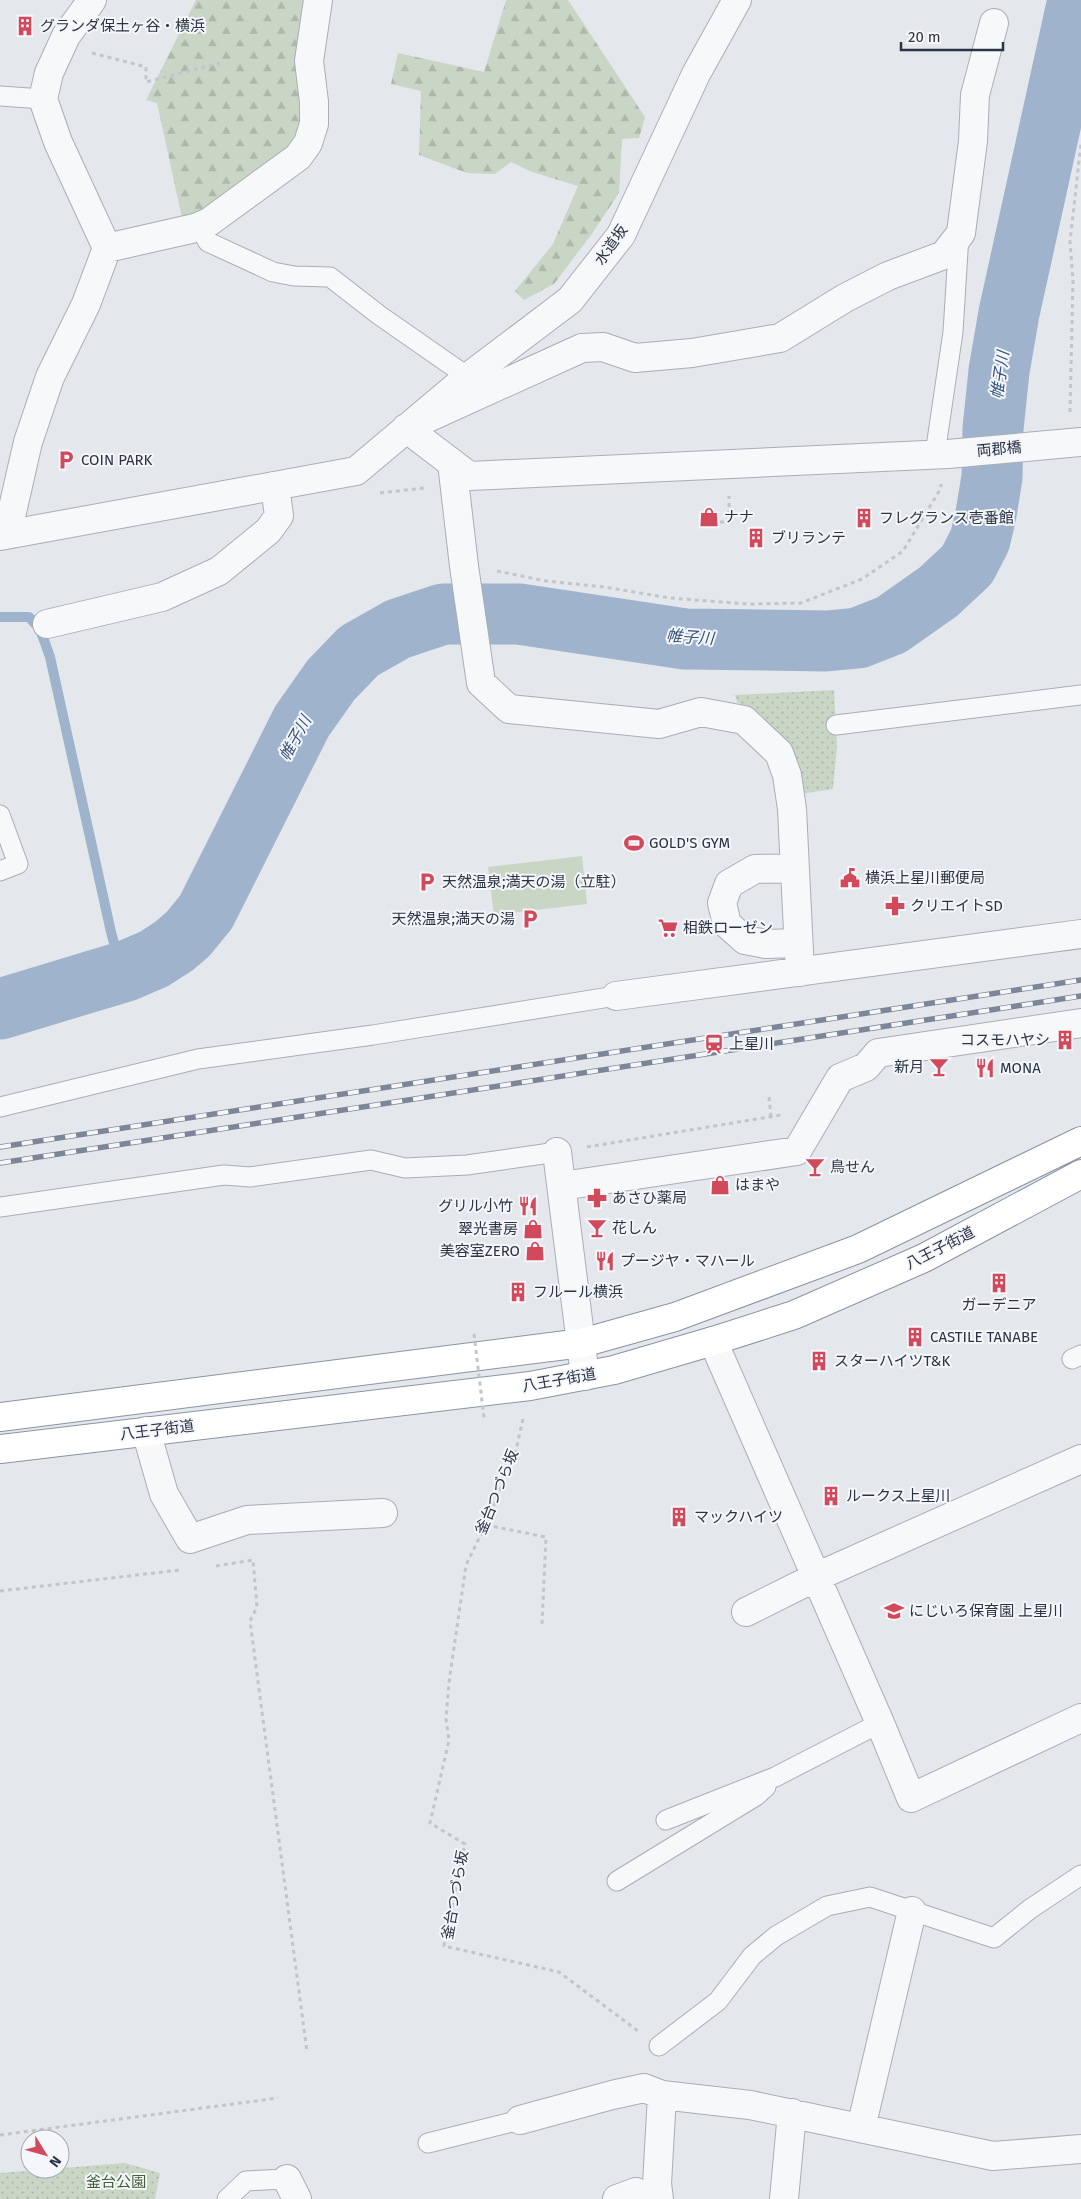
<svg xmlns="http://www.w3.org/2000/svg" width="1081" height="2199" viewBox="0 0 1081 2199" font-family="'Fira Sans','Noto Sans JP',sans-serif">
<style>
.forest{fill:url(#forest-firs)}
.park{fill:url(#park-dots)}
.pitch{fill:#c9d6c5}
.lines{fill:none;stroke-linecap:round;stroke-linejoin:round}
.stream{stroke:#9fb4cc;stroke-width:10}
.river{stroke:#9fb4cc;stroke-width:61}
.service-casing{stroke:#a9aeb7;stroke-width:21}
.minor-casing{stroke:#a9aeb7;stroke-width:30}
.tertiary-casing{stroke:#a9aeb7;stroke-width:30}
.trunk-casing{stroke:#8b94a3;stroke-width:30}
.path{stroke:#c2c5cb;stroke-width:3;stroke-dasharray:4 4;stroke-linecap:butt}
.service{stroke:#f7f8fa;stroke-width:19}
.minor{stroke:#f7f8fa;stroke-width:28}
.tertiary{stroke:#f7f8fa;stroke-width:28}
.trunk{stroke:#fff;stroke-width:28}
.rail-casing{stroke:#7d8696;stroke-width:5.5}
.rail{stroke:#f4f6f9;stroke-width:4;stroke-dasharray:11;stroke-linecap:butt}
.path-bridge{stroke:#c2c5cb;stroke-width:3;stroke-dasharray:4 4;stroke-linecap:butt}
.labels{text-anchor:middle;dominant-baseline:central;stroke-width:4;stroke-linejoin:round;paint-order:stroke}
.poi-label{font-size:15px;fill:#2b3445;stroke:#f4f6f9;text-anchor:start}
.street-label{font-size:15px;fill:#2b3445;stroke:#f4f6f9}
.park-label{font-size:15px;fill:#3f6138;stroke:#f4f6f9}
.water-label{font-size:16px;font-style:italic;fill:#34527a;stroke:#f4f6f9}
</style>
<defs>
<pattern id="forest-firs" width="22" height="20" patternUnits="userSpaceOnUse" patternTransform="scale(1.25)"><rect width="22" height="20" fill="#c9d6c5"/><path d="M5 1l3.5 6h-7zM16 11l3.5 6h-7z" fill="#adb8ab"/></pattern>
<pattern id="park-dots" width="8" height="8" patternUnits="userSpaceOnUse" patternTransform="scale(1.25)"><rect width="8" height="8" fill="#c9d6c5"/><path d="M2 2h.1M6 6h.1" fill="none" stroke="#adb8ab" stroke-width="1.8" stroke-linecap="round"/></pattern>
</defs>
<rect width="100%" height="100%" fill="#e4e7ec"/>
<path class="forest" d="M196 0H311L305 124 300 141 199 215 182 218 157 103 146 100Z
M506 0H568L645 117 639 138 622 139 619 193 591 235 554 284 524 300 515 291 553 244 578 186 532 172 511 162 495 174 467 173 419 155 421 91 391 84 398 53 484 72Z"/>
<path class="park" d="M834 690 837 747 833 789 800 794 748 708 737 702 735 695Z
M125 2163 160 2173 155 2199H0V2173Z"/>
<path class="pitch" d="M582 856 587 904 494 915 488 867Z"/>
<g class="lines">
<path class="stream" d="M0 617H29L40 629 50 657 111 932 122 972"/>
<path class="river" d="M0 1009 126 971 154 959 174 946 188 934 206 912 302 721 331 680 359 651 398 629 443 614H519L685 639 826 641 858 638 891 625 938 592 967 565 980 540 986 514 992 477 993 429 999 371 1009 313 1078 0"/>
<defs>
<path id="service" d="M0 96 43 99
M199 227 208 242 273 272 294 276 330 277 379 315 468 377
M935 454 953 332 959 235
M836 725 1081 695
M0 815 18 864 0 871
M0 1107 198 1059 373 1035 616 996
M0 1207 224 1175 250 1177 371 1160 405 1168 467 1165 557 1152
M1072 1359 1081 1355
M666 1820 775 1777 880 1723
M617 1881 756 1796 766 1787
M659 2046 718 2001 752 1956 776 1936 827 1906 870 1897 994 1938 1030 1909 1081 1875
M428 2143 520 2120
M227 2199 246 2181 287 2179"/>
<path id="minor" d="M107 248 195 228 209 222 298 157 308 143 314 124V102L309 61 318 0
M421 421 582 348 603 347 635 358 692 353 780 338 845 298 888 276 944 255 961 233 973 141 975 95 994 23
M452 463 464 566 481 683 509 709 659 724 701 712 744 720 779 753 787 775 792 809 800 972
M7 534 28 442 50 377 86 304 107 248 58 142 43 99 49 73 66 36 92 0
M47 624 162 597 219 571 268 531 279 516 275 486
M795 868 755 869 729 884 722 903 727 924 745 940 766 944 798 943
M616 996 1081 934
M557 1152 585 1376
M562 1186 797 1151 840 1078 866 1067 878 1053 1081 1023
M713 1341 880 1723 911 1798 1081 1718
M146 1431 164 1494 190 1539 247 1520 383 1513
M746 1612 816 1577 1081 1459
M520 2120 612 2095 644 2088 662 2095 750 2105 993 2156 1081 2149
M861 2128 912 1911
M287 2179 297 2199
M617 2199 636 2192
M659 2199 657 2184 662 2095
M784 2199 792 2113"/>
<path id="tertiary" d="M406 428 469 476 948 454 1081 442
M0 536 356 471 463 381 570 300 621 235 696 74 737 0"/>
<path id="trunk" d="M0 1417 582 1343 675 1317 858 1249 1081 1141
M0 1449 530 1386 614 1370 713 1341 794 1315 924 1258 1081 1174"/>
</defs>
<use href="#service" class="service-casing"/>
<use href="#minor" class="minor-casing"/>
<use href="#tertiary" class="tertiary-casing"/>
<use href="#trunk" class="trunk-casing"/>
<path class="path" d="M92 53 146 67V82L220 63
M1070 412 1073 280 1070 242 1081 143
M380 493 424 488
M720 522H729V496
M497 571 546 581 604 587 670 598 748 604 801 603 862 579 903 551 941 488V484
M769 1097 771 1117
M587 1147 781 1115
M523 1419 516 1450 487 1522 466 1565 449 1682 446 1719 449 1740 430 1823 465 1844 444 1946 559 1972 638 2031
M486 1525 546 1537 542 1624
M216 1566 253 1560 257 1607 250 1621 307 2052
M0 1591 180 1570
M0 2135 278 2098"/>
<use href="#service" class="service"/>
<use href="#minor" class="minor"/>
<use href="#tertiary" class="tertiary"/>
<use href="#trunk" class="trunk"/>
<defs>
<path id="rail" d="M0 1147 1081 980
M0 1163 1081 996"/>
</defs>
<use href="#rail" class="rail-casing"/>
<use href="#rail" class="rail"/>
<path class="path-bridge" d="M474 1334 484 1418"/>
</g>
<defs>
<symbol id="building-bare" viewBox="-9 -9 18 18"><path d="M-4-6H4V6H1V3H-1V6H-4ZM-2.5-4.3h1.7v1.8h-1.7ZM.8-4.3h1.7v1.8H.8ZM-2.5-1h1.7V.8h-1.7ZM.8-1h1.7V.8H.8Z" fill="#d1495b" stroke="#f4f6f9" stroke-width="2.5" paint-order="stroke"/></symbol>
<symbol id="parking-bare" viewBox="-9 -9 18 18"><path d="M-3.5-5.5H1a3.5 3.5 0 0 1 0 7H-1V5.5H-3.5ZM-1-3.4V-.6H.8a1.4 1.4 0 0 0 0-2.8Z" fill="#d1495b" stroke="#f4f6f9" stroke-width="2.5" paint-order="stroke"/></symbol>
<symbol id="shop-bare" viewBox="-9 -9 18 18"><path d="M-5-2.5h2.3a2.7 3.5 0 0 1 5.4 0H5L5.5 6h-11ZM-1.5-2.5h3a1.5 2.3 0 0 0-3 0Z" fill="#d1495b" stroke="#f4f6f9" stroke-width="2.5" paint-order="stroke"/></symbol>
<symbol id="stadium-bare" viewBox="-9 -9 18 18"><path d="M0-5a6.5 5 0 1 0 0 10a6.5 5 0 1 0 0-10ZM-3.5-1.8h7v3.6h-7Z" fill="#d1495b" stroke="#f4f6f9" stroke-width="2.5" paint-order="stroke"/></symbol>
<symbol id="civic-bare" viewBox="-9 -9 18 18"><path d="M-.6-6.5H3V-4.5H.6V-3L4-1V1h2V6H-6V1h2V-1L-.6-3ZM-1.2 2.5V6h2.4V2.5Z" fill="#d1495b" stroke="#f4f6f9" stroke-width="2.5" paint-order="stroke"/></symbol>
<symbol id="pharmacy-bare" viewBox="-9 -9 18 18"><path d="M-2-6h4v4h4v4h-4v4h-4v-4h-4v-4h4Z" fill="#d1495b" stroke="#f4f6f9" stroke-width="2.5" paint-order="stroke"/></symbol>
<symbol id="supermarket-bare" viewBox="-9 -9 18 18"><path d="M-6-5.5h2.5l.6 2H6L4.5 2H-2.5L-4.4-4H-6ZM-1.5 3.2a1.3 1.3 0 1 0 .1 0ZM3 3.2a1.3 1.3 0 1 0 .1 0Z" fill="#d1495b" stroke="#f4f6f9" stroke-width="2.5" paint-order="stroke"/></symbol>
<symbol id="station-bare" viewBox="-9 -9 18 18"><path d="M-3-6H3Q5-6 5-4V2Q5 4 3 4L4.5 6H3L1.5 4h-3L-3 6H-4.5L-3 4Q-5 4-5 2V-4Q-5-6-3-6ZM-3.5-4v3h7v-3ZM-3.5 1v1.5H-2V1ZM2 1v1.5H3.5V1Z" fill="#d1495b" stroke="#f4f6f9" stroke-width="2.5" paint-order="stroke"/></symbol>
<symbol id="bar-bare" viewBox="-9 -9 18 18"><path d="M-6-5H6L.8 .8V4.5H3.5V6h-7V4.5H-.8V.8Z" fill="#d1495b" stroke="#f4f6f9" stroke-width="2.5" paint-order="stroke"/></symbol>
<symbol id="restaurant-bare" viewBox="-9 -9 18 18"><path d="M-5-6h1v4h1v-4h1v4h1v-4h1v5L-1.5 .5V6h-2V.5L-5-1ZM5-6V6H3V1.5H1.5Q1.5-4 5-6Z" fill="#d1495b" stroke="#f4f6f9" stroke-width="2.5" paint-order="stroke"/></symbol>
<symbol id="school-bare" viewBox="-9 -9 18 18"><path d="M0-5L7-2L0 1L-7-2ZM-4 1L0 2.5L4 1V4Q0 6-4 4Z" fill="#d1495b" stroke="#f4f6f9" stroke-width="2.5" paint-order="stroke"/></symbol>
</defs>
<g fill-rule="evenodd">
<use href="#building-bare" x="11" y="12" width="28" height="28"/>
<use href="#parking-bare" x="52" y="446" width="28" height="28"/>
<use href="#shop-bare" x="695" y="503" width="28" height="28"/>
<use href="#building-bare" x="850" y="504" width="28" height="28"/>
<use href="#building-bare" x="742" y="524" width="28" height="28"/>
<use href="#stadium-bare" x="620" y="829" width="28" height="28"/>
<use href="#civic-bare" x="836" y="864" width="28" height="28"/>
<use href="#parking-bare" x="413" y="868" width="28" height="28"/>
<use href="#pharmacy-bare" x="881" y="892" width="28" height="28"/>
<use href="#parking-bare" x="516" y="905" width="28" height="28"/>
<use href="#supermarket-bare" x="654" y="914" width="28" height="28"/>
<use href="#building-bare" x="1051" y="1026" width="28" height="28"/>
<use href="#station-bare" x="700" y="1030" width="28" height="28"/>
<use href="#bar-bare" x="925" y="1053" width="28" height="28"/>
<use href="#restaurant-bare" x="971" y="1054" width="28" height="28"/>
<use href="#bar-bare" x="801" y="1153" width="28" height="28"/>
<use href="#shop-bare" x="706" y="1171" width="28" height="28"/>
<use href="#pharmacy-bare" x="583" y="1184" width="28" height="28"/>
<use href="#restaurant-bare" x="514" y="1192" width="28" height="28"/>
<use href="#bar-bare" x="583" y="1214" width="28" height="28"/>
<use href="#shop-bare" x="519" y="1215" width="28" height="28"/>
<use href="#shop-bare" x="521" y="1237" width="28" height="28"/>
<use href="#restaurant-bare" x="591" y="1247" width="28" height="28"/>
<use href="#building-bare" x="985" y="1269" width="28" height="28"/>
<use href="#building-bare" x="504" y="1278" width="28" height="28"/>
<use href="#building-bare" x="901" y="1323" width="28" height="28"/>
<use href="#building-bare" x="805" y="1347" width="28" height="28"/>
<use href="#building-bare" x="817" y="1482" width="28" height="28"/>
<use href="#building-bare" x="665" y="1503" width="28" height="28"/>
<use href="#school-bare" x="880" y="1597" width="28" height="28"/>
</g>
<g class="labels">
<g class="poi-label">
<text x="40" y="26">グランダ保土ヶ谷・横浜</text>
<text x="81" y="460">COIN PARK</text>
<text x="724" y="517">ナナ</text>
<text x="879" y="518">フレグランス壱番館</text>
<text x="771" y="538">ブリランテ</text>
<text x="649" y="843">GOLD'S GYM</text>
<text x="865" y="878">横浜上星川郵便局</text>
<text x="442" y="882">天然温泉;満天の湯（立駐）</text>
<text x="910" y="906">クリエイトSD</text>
<text x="515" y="919" text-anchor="end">天然温泉;満天の湯</text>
<text x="683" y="928">相鉄ローゼン</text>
<text x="1050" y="1040" text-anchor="end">コスモハヤシ</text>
<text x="729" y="1044">上星川</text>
<text x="924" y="1067" text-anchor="end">新月</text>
<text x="1000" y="1068">MONA</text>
<text x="830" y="1167">鳥せん</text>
<text x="735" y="1185">はまや</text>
<text x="612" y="1198">あさひ薬局</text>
<text x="513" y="1206" text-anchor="end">グリル小竹</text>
<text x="612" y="1228">花しん</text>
<text x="518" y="1229" text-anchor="end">翠光書房</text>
<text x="520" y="1251" text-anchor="end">美容室ZERO</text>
<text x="620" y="1261">プージヤ・マハール</text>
<text x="533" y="1292">フルール横浜</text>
<text x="999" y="1305" text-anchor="middle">ガーデニア</text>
<text x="930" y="1337">CASTILE TANABE</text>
<text x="834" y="1361">スターハイツT&amp;K</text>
<text x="846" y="1496">ルークス上星川</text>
<text x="694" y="1517">マックハイツ</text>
<text x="909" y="1611">にじいろ保育園 上星川</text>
</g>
<g class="street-label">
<text transform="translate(611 245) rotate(-55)">水道坂</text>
<text transform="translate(999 449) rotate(-5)">両郡橋</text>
<text transform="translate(940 1248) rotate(-27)">八王子街道</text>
<text transform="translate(559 1380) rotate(-10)">八王子街道</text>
<text transform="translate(157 1430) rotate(-7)">八王子街道</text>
<text transform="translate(497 1492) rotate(-68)">釜台つづら坂</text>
<text transform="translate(455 1895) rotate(-80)">釜台つづら坂</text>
</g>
<g class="park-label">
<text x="116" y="2182">釜台公園</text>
</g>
<g class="water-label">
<text transform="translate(1000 375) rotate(-82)">帷子川</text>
<text transform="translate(690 637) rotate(4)">帷子川</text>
<text transform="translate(295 738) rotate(-61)">帷子川</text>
</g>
</g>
<g transform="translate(45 2154) rotate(127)"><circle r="24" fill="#f4f6f9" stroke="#a4a8b1"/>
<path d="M0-4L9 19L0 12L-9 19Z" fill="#d1495b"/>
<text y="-8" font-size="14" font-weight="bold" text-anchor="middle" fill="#2b3445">N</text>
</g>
<path d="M901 42v8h102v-8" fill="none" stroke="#2b3445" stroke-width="2.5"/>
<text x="908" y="42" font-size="15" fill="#2b3445" stroke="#f4f6f9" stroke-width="4" paint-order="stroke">20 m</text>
</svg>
